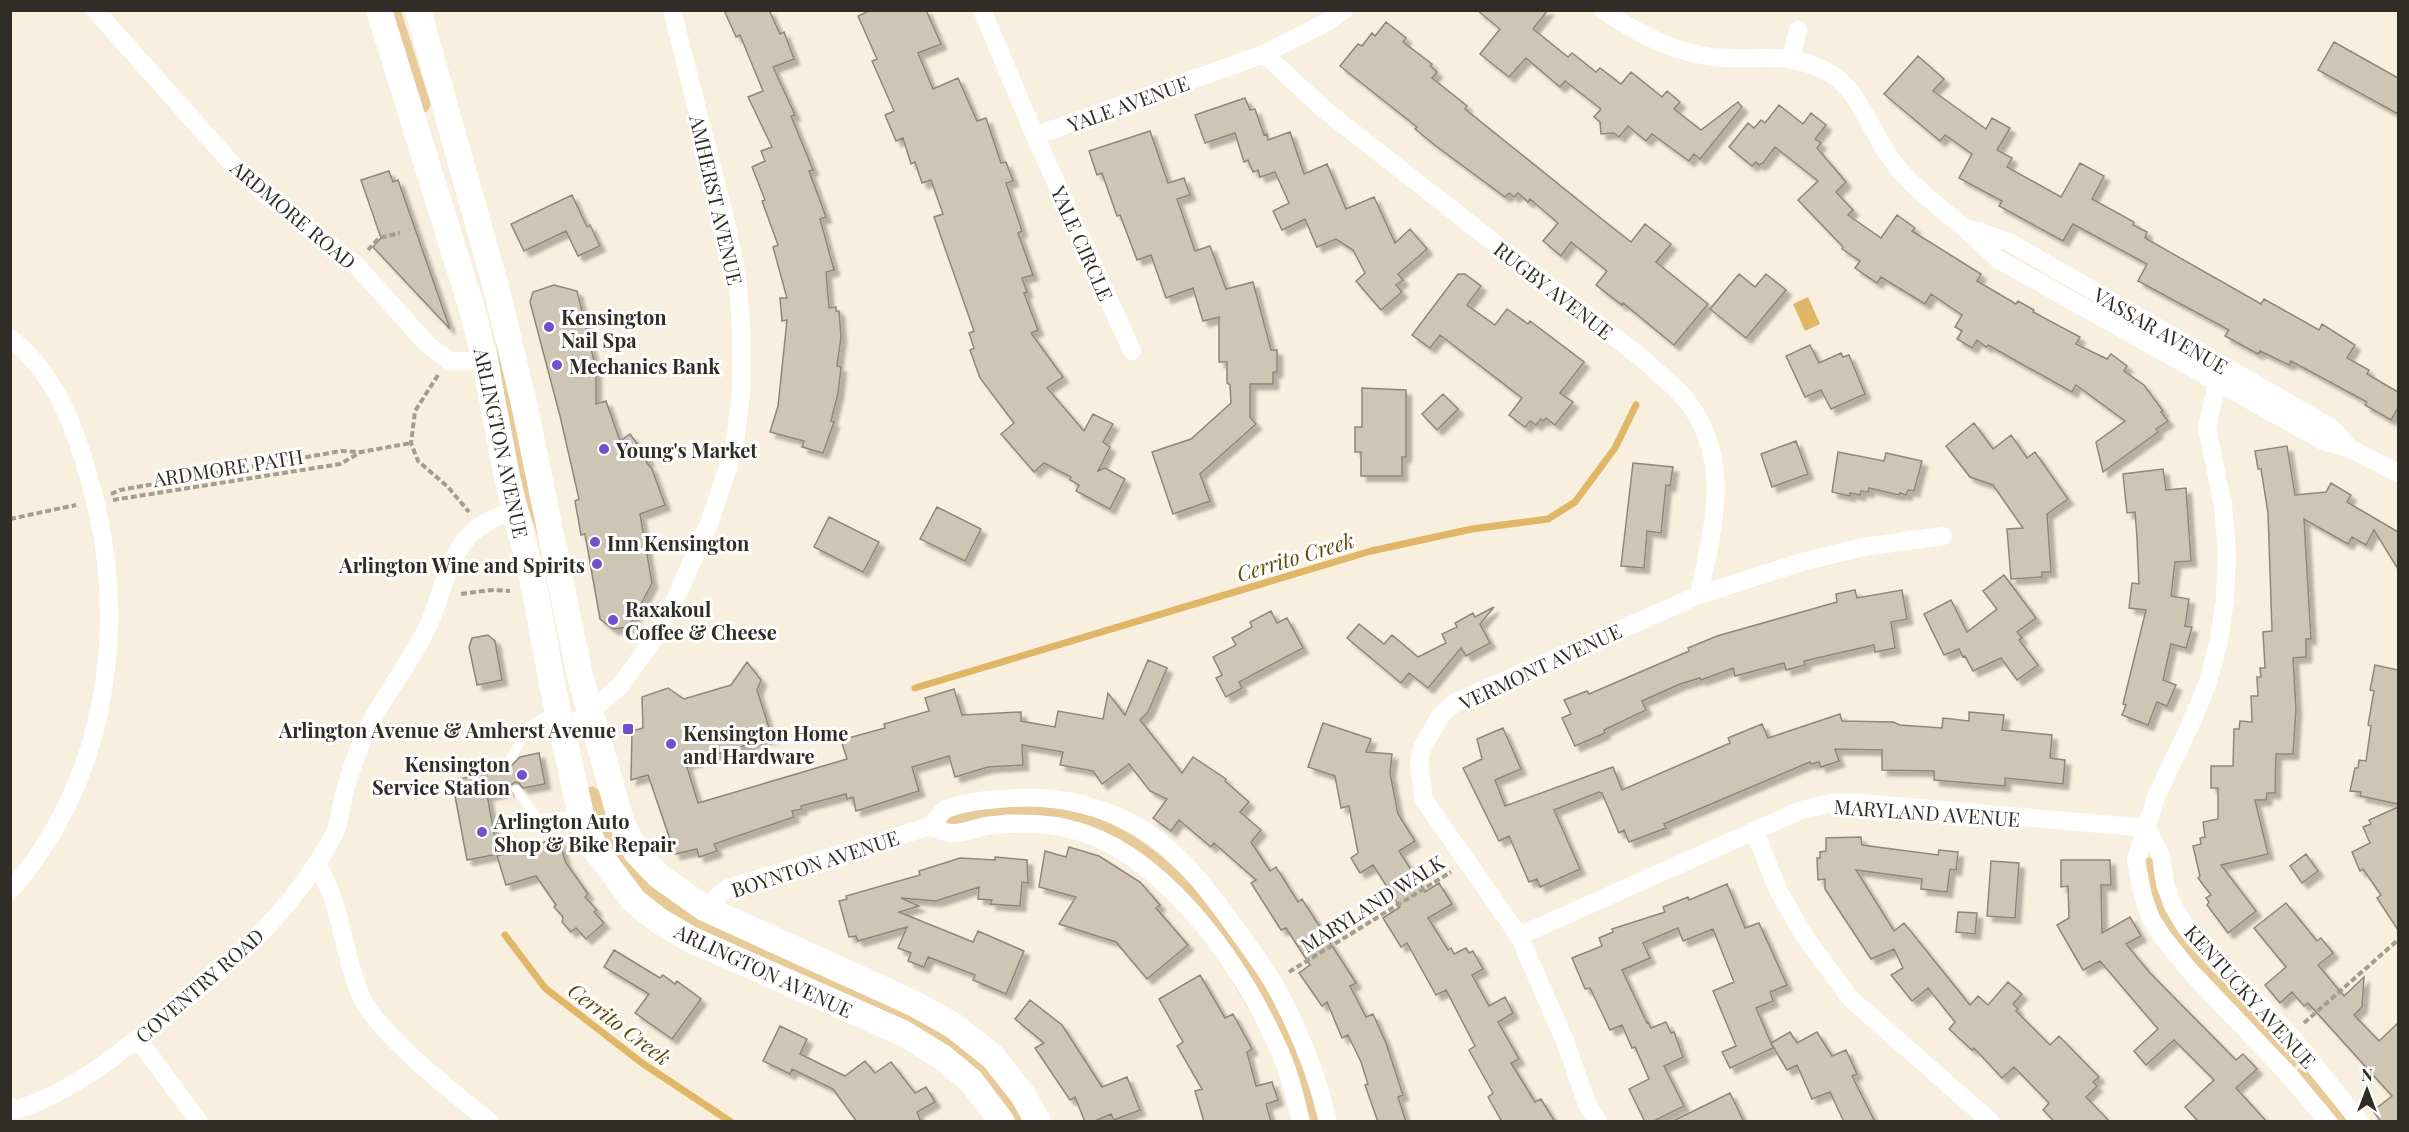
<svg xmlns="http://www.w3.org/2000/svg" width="2409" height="1132" viewBox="0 0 2409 1132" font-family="'Playfair Display',serif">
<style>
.green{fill:#e7ca97}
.water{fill:#e0b667}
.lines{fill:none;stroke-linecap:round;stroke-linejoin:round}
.stream{stroke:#e0b667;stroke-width:7}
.building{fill:#cec5b5;stroke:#908778;stroke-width:1.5;filter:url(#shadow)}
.path{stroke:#a49d90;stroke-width:4;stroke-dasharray:6 3;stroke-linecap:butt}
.lane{stroke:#fff;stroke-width:9}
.street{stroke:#fff;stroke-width:18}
.secondary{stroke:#fff;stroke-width:26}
.poi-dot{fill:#7250c9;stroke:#fff;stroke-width:2}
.labels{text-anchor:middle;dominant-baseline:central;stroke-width:6;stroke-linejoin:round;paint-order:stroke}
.street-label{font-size:20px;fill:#302d27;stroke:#fff}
.poi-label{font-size:20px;font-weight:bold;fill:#302d27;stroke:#fff;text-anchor:start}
.water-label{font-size:21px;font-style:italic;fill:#634706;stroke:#fff}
</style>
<defs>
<filter id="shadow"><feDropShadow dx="5.5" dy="5.5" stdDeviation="1.5" flood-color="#0004"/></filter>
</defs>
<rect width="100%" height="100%" fill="#f9efde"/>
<path class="green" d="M389 11H401L431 105 427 112H424Z
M494 331 500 352 539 540 516 471Z
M593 786 600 791 625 851 936 1025 987 1065 1029 1121H1009L974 1077 647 905 595 836 587 788Z
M1034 804C1060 809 1084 812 1109 823 1200 864 1271 982 1306 1073 1311 1089 1315 1105 1319 1121H1309L1305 1107 1178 887 1041 816 1007 814 953 825 945 822 947 816 983 808Z
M2149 857 2154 860C2161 893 2167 915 2186 943L2300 1062 2294 1068 2171 938 2152 902 2145 860Z
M2303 1065 2351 1121H2339L2296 1071Z"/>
<path class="water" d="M1808 297 1820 324 1805 331 1793 304Z"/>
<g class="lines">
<path class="stream" d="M915 688 1371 551 1472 529 1548 519 1575 502 1615 448 1636 405
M505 935 545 988 642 1063 731 1122"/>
</g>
<path class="building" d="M724 10H769L780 34 784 32 794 59 773 67 795 115 791 116 813 170 809 171 826 217 820 219 834 270 826 272 829 308 836 307V311H839L841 337 837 366 841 367 838 393 831 421 834 422 823 453 802 447 804 441 770 432 778 406 787 320 782 321 780 298H787L773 247 778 245 762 201 765 200 752 167 765 161 761 151 772 147 748 97 763 91 740 35 736 37Z
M871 10H926L941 44 918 53 933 89 958 78 977 121 986 118 1001 163 1006 162 1013 181 1006 183 1022 231 1018 233 1033 275 1022 278 1027 292 1024 293 1038 330 1031 333 1063 377 1047 388 1084 431 1093 414 1113 424 1103 442 1110 447 1098 471 1105 468 1125 479 1110 509 1076 491 1079 485 1070 480 1071 477 1044 463 1034 472 1001 434 1014 423 980 378 970 350 974 348 969 333 974 331 934 217 943 214 931 180 922 183 915 162 911 164 903 138 896 141 885 115 894 111 872 61 877 59 858 16Z
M1477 10H1548L1533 29 1568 57 1572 53 1596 72 1600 68 1621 84 1631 72 1662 97 1667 91 1680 102 1674 109 1701 130 1738 102 1742 107 1700 159 1694 154 1689 161 1652 134 1646 141 1628 126 1619 137 1614 133 1601 134 1600 122 1594 117 1601 109 1565 81 1560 87 1526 58 1509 77 1480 54 1500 29Z
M1386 22 1406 38 1403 42 1432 64 1430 66 1437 72 1432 78 1467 106 1465 109 1603 220 1631 242 1645 224 1671 244 1656 262 1708 304 1674 345 1623 303 1622 305 1596 285 1607 271 1571 242 1561 256 1543 241 1558 223 1530 199 1528 202 1518 193 1514 197 1509 193 1505 197 1436 146 1415 129 1417 127 1340 66 1358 44 1362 46 1372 33 1375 36Z
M2334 42 2398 78V114L2318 70Z
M1918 56 1944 79 1933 91 1986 129 1992 118 2010 128 1997 150 2012 158 2007 167 2061 197 2080 163 2104 176 2092 199 2134 222 2133 225 2147 232 2145 238 2261 304 2264 299 2319 330 2322 324 2355 345 2347 358 2369 370 2367 374 2398 392V408L2391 420 2365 405 2367 402 2291 361 2289 365 2260 351 2258 354 2225 336 2229 330 2138 281 2147 264 2073 224 2063 241 1999 206 2002 201 1959 178 1972 154 1945 135 1940 141 1884 94Z
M1245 98 1250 110 1255 109 1264 135 1267 134 1268 140 1290 132 1304 174 1327 164 1346 209 1374 197 1395 243 1410 229 1427 249 1398 274 1403 280 1396 285 1402 292 1381 310 1356 281 1365 273 1353 250 1336 239 1317 247 1305 219 1282 230 1273 211 1289 203 1275 172 1260 177 1258 170 1253 172 1248 160 1244 162 1235 133 1205 143 1195 115Z
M1779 105 1803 124 1811 113 1826 125 1815 139 1821 143 1817 148 1846 182 1836 192 1853 210 1848 215 1881 238 1897 215 1915 228 1912 231 1981 274 1977 281 2016 304 2018 301 2034 310 2033 312 2080 337 2076 344 2107 359 2111 354 2127 366 2124 371 2144 385 2163 411 2161 412 2168 421 2156 429 2158 432 2103 472 2096 442 2125 421 2076 385 2072 392 1988 345 1986 347 1977 340 1972 348 1957 339 1962 331 1955 327 1962 315 1931 294 1925 304 1881 277 1877 283 1855 268 1860 261 1842 249 1843 247 1798 200 1818 181 1775 147 1763 163 1759 165 1756 162 1752 166 1729 147 1748 123 1754 128 1761 120 1765 123Z
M1150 131 1168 183 1184 178 1190 195 1177 199 1195 251 1210 246 1226 289 1253 282 1271 350H1277V372H1273V384H1250V417L1256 424 1200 474 1210 501 1173 514 1152 452 1191 439 1231 403 1230 385 1227 383V362H1219V317L1203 321 1193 288 1166 298 1151 255 1137 260 1120 215 1117 216 1102 173 1097 175 1089 151Z
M389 171 393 182 398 180 450 329 373 247 381 238 361 180Z
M572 195 587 227 590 225 600 246 578 256 566 231 524 251 511 224Z
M1458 274H1465L1481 286 1467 305 1495 325 1507 309 1528 324 1530 321 1584 362 1560 393 1573 402 1555 425 1546 418 1544 421 1541 419 1536 425 1530 421 1525 427 1509 415 1522 398 1440 335 1430 348 1412 335Z
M1739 274 1755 287 1766 274 1786 290 1746 338 1710 309Z
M554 285 577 291 596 369V404L606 401 620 441 630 434 649 460 646 462 652 469 665 505 640 514 652 583 629 627 613 629 600 619 585 534 581 535 575 501 579 499 560 416 530 302 533 292Z
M1810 345 1819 363 1841 353 1843 357 1849 355 1865 394 1831 409 1821 390 1805 397 1786 356Z
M1362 388 1406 390V457H1402V476H1361V452H1355V427H1362Z
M1443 394 1458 409 1437 430 1422 414Z
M1974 423 1993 449 2011 435 2027 458 2035 452 2068 499 2047 514 2051 572H2042V577L2011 579 2007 529 2023 528 1993 485 1970 477 1946 446Z
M1796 441 1808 474 1772 487 1761 454Z
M2287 446 2295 495 2326 492 2331 483 2351 495 2347 502 2398 532V569L2374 530 2366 545 2352 537 2348 544 2304 519 2311 639H2306V657L2293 658 2296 709 2293 754H2276L2275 793H2267L2266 800H2255L2268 854 2221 865 2256 911 2228 933 2207 905 2209 902 2206 898 2211 895 2198 878 2200 876 2193 846 2201 844 2200 838 2205 837 2203 822 2218 819V788H2211V766H2233L2234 729H2239L2240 721 2252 722 2251 696H2258L2257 677H2261L2260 668H2265L2263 632 2272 631 2268 513 2261 469H2258L2255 451Z
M1838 452 1884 461 1886 453 1922 461 1914 491 1908 490 1906 495 1900 493 1899 495 1869 488 1868 492 1861 491 1860 495 1850 493V496L1832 492Z
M1633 463 1673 467 1670 486 1666 485 1661 533 1647 531 1644 568 1621 566Z
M2163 469 2166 490 2186 488 2191 561 2175 562 2171 596 2189 599 2185 626 2192 627 2186 648 2171 644 2163 680 2176 685 2167 706 2157 702 2148 725 2122 715 2126 705 2123 704 2146 610 2129 608 2132 583 2139 584 2137 538 2135 512 2127 513 2123 474Z
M937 507 981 529 965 561 920 539Z
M829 517 879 542 863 572 814 547Z
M2004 575 2036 618 2017 632 2022 638 2019 640 2038 665 2017 680 2001 658 1973 671 1965 656 1963 657 1959 649 1944 655 1924 614 1951 600 1967 632 1997 609 1983 591Z
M1855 590 1857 598 1902 590 1907 619 1891 622 1895 648 1875 652 1874 645 1804 661 1805 665 1786 670 1784 663 1735 676 1733 668 1701 680 1700 678 1680 684 1642 701 1646 710 1604 730 1605 733 1575 746 1562 718 1571 714 1564 700 1587 691 1589 694 1689 651 1688 648 1717 636 1837 602 1836 594Z
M1494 607 1480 624 1490 643 1466 656 1461 648 1428 688 1409 673 1401 683 1347 638 1359 624 1384 644 1392 635 1418 657 1446 643 1442 634 1457 627 1455 623 1473 613 1475 617Z
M1271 611 1277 623 1287 618 1303 648 1239 682 1242 688 1226 697 1216 678 1222 675 1213 657 1236 645 1232 638 1252 627 1250 622Z
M488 635 495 641 502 680 477 685 469 647 472 638Z
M1148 660 1167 668 1148 712 1140 720 1182 773 1193 757 1226 779 1225 781 1249 802 1240 812 1261 830 1251 842 1270 871 1276 867 1298 902 1302 899 1356 983 1350 986 1366 1017 1373 1014 1386 1043 1403 1095 1398 1097 1406 1122H1378L1365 1085 1368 1084 1361 1062 1348 1035 1342 1038 1327 1002 1322 1006 1299 973 1310 965 1286 928 1281 930 1251 883 1256 880 1214 843 1211 847 1179 820 1171 831 1153 818 1167 799 1150 791 1129 764 1102 784 1093 771 1060 765 1063 752 1022 745 1023 765 988 767 955 777 949 756 912 767 919 791 856 811 853 797 847 799 846 794 801 806 802 809 792 811 794 817 714 844 717 851 699 857 697 849 675 854 648 775 631 780 632 731 643 728 642 697 668 688 684 699 731 685 747 662 761 680 757 690 772 737 686 764 698 803 847 759 841 740 885 728 884 724 929 711 925 698 954 689 962 715 1021 712V721L1055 727 1058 711 1103 719 1108 693 1125 715Z
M2375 665 2398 670V804L2360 796 2361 792 2350 791 2355 768H2358L2359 760 2366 761 2371 726 2368 725 2374 691 2370 690Z
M1969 712 2004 715 2002 730 2052 735 2050 758 2065 760 2063 784 2005 778V786L1934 780V771L1882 770V750L1835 749 1839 761 1821 767 1819 762 1811 764 1810 762 1664 824 1666 828 1629 842 1624 830 1619 833 1602 793 1599 792 1554 810 1580 869 1540 887 1537 879 1529 882 1509 836 1499 841 1463 768 1482 759 1477 739 1503 728 1521 769 1495 780 1505 806 1613 767 1622 790 1730 743 1728 738 1762 724 1768 738 1840 714 1842 721 1893 722 1900 725 1942 728 1943 718 1969 721Z
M1323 723 1371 739 1366 752 1392 754 1390 773 1398 814 1415 841 1399 851 1425 892 1439 883 1452 904 1428 918 1448 950 1451 948 1454 954 1466 948 1469 953 1473 951 1483 969 1472 975 1489 1006 1505 997 1513 1013 1498 1022 1519 1059 1511 1063 1535 1102 1541 1099 1555 1122H1502L1488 1097 1493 1093 1469 1050 1475 1046 1446 990 1436 995 1407 943 1401 947 1383 918 1400 907 1373 865 1360 873 1351 858 1358 853 1349 806 1341 808 1335 776 1308 767Z
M539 753 545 784 523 788 519 783 515 782 510 786 509 790 487 795 498 854 467 860 452 780 491 773 489 762 505 759 507 764 512 765 520 757Z
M2398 807V930L2377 898 2381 895 2363 869 2360 871 2352 852 2370 843 2363 827 2371 824 2369 820Z
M1861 837 1862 845 1938 855 1939 850 1958 852 1956 870 1950 869 1947 892 1921 889 1922 879 1856 870 1894 931 1904 923 1970 1005 1978 996 1988 1005 2008 982 2022 994 2013 1004 2018 1009 2016 1011 2050 1045 2059 1036 2099 1077 2093 1082 2097 1086 2086 1097 2110 1122H2055L2043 1110 2049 1103 2014 1067 2002 1078 1974 1048 1972 1050 1949 1029 1955 1022 1928 988 1912 1001 1891 975 1903 968 1894 949 1871 959 1825 889V879L1818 880 1817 858H1820V852L1826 851V838Z
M558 838 566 863 588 894 585 897 597 910 594 912 604 923 586 939 576 928 571 932 562 922 563 917 554 907 556 905 536 876 506 885 497 856Z
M1069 847 1099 856 1140 882 1160 905 1156 908 1188 945 1147 979 1116 942 1059 924 1076 897 1039 887 1045 851 1066 857Z
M2306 854 2318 871 2302 883 2290 866Z
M995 857 1027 860 1028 883 1022 882 1020 906 990 904 992 900 978 899 979 887 936 901 901 898 919 906 899 912 973 942 978 931 1024 951 1006 994 973 980 975 975 928 957 924 967 908 961 911 953 898 948 907 927 858 941 856 936 849 937 839 901 847 899 846 896 920 875 919 871 960 858 995 860Z
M2061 860H2110L2111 885H2101L2102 933 2130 917 2141 936 2126 944 2150 973 2236 1060 2243 1054 2257 1069 2236 1088 2267 1122H2199L2185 1107 2214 1080 2174 1040 2146 1065 2134 1051 2158 1029 2100 961 2083 970 2069 946 2057 925 2069 918 2068 886 2061 887Z
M1991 861 2019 863 2015 918 1987 916Z
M1727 884 1745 928 1759 923 1787 985 1770 992 1773 1001 1756 1008 1773 1048 1730 1068 1722 1052 1736 1046 1713 991 1734 982 1713 929 1683 941 1678 928 1643 943 1650 958 1622 970 1647 1023 1648 1022 1651 1028 1666 1022 1671 1033 1674 1032 1683 1057 1664 1066 1684 1106 1652 1122H1645L1629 1089 1649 1079 1635 1047 1632 1048 1622 1025 1610 1030 1590 988 1585 989 1572 958 1602 946 1599 938 1613 932 1612 929 1665 912 1663 907 1688 897 1689 900Z
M2286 903 2317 941 2321 938 2333 953 2318 965 2344 996 2364 977 2362 1007 2354 1015 2379 1041 2398 1023V1122H2381L2373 1111 2392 1096 2308 1003 2304 1006 2292 992 2280 1003 2265 985 2286 967 2254 928Z
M1958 912 1977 913 1975 934 1956 932Z
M614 950 660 978 663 975 675 984 677 981 701 999 672 1039 635 1013 649 994 604 967Z
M1200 975 1225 1018 1233 1014 1252 1049 1247 1052 1256 1086 1272 1082 1278 1100 1266 1104 1271 1122H1204L1195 1091 1202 1089 1177 1046 1183 1042 1159 999Z
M1030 1000 1062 1025 1102 1087 1127 1077 1140 1110 1114 1120 1111 1114 1093 1122H1085L1075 1097 1070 1100 1035 1048 1044 1043 1015 1019Z
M780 1026 807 1039 800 1054 845 1076 865 1061 875 1073 891 1062 915 1093 926 1087 935 1102 917 1112 921 1122H857L833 1089 792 1069 790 1074 763 1061Z
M1790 1032 1797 1043 1817 1032 1832 1056 1846 1050 1857 1074 1852 1076 1875 1122H1844L1830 1092 1812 1099 1797 1065 1787 1070 1771 1043Z
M1730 1093 1744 1122H1671Z"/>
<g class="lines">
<path class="path" d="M368 250 379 238 400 233
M438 375 415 411 411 443 418 461 448 487 469 512
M111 494 120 490 341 451 361 452 411 443
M113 500 340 464 361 452
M10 519 76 505
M461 594 491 590 510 591
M1289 972 1451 872
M2304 1023 2398 940"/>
<path class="lane" d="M511 758 529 726 555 711
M516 789 538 819 578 815"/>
<path class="street" d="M95 10 234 166 262 192 356 265 428 345 450 361H469L484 357
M982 10 1035 136 1132 351
M1603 10C1637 34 1681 56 1724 58 1763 60 1789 52 1826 71 1856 86 1868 123 1885 150 1904 181 1935 203 1962 226 1975 237 1987 249 1999 260L2323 441 2349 448 2398 473
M1264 54 1326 111 1644 360C1658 373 1675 386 1687 401 1733 461 1713 527 1699 595
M1791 58 1798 30
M1035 136 1264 54 1327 22 1344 10
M1971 229 2009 242 2332 428 2349 448
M10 338C51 370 70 415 85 464 131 610 113 773 10 891
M2217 384 2207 427 2223 506 2227 551 2225 600 2219 640 2208 682 2193 719 2156 797 2136 860 2143 896 2151 919 2162 936 2190 971 2289 1075 2328 1122
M563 733 620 686 653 640 672 606 709 524 734 450 741 394V329L738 284 728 231 672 10
M931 826C937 828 946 834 953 833 966 833 979 826 993 825 1017 823 1042 822 1066 828 1161 849 1238 960 1276 1043 1288 1067 1295 1096 1301 1122
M2147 828 2161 856 2165 884 2173 906 2187 929 2290 1035 2360 1122
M1755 832 1778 890 1805 937 1851 999 1991 1122
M317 863C323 876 331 891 335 905 344 935 348 965 360 994 377 1034 454 1093 490 1122
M704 908 728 888 931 826C936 821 941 812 946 809 967 801 992 799 1014 798 1059 795 1110 807 1148 833 1184 857 1212 895 1237 930 1249 947 1262 964 1273 982 1297 1025 1317 1074 1328 1122
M1519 936 1799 811 1830 803H1862L2147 828
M138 1039 199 1122
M10 1107 16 1110C73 1092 123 1051 168 1014 226 967 277 926 317 863 324 852 333 839 337 827 341 814 342 800 346 787 350 773 355 758 361 744 377 702 409 667 428 626 442 596 446 561 469 536 482 522 498 516 516 511
M1598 1122 1587 1104 1565 1041 1519 936 1424 800 1419 765 1422 748 1441 715 1456 702 1699 595 1802 562 1863 547 1943 536"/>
<path class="secondary" d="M379 10 472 309 484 357 507 477 535 591 554 694 581 815 596 850 634 901 658 920 690 939 903 1033 942 1057 971 1081 1002 1122
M418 10 497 291 525 408 580 676 622 824 636 852 659 876 704 908 915 1004 954 1026 993 1057 1023 1095 1038 1122"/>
</g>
<g class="poi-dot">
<circle cx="549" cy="327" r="6"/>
<circle cx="557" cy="365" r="6"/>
<circle cx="604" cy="449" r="6"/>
<circle cx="595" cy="542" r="6"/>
<circle cx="597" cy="564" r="6"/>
<circle cx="613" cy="620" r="6"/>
<rect x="622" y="723" width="12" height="12" rx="3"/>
<circle cx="671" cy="744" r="6"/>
<circle cx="522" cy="775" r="6"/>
<circle cx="482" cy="832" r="6"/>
</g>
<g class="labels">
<g class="street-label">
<text transform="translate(1128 103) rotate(-20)">YALE AVENUE</text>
<text transform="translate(717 200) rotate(77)">AMHERST AVENUE</text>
<text transform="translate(294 214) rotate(40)">ARDMORE ROAD</text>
<text transform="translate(1083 243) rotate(66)">YALE CIRCLE</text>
<text transform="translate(1554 290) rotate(38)">RUGBY AVENUE</text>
<text transform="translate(2161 330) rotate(30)">VASSAR AVENUE</text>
<text transform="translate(502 443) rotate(78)">ARLINGTON AVENUE</text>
<text transform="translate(228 467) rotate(-9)">ARDMORE PATH</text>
<text transform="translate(1540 666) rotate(-25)">VERMONT AVENUE</text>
<text transform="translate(1927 812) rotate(4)">MARYLAND AVENUE</text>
<text transform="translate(815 863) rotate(-18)">BOYNTON AVENUE</text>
<text transform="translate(1372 903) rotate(-32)">MARYLAND WALK</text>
<text transform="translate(764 970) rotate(25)">ARLINGTON AVENUE</text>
<text transform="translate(199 985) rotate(-41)">COVENTRY ROAD</text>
<text transform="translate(2251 996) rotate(48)">KENTUCKY AVENUE</text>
</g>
<g class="poi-label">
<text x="561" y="316">Kensington<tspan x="561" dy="23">Nail Spa</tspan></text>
<text x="569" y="365">Mechanics Bank</text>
<text x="616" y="449">Young's Market</text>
<text x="607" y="542">Inn Kensington</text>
<text x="585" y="564" text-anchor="end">Arlington Wine and Spirits</text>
<text x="625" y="608">Raxakoul<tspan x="625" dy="23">Coffee &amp; Cheese</tspan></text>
<text x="616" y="729" text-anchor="end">Arlington Avenue &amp; Amherst Avenue</text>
<text x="683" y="732">Kensington Home<tspan x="683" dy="23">and Hardware</tspan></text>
<text x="510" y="763" text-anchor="end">Kensington<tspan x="510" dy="23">Service Station</tspan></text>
<text x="494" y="820">Arlington Auto<tspan x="494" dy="23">Shop &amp; Bike Repair</tspan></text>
</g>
<g class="water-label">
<text transform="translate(1295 556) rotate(-17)">Cerrito Creek</text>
<text transform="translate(620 1023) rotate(37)">Cerrito Creek</text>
</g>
</g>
<rect width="2409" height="1132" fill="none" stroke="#302d27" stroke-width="24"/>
<g transform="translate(2367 1090)" stroke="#ffffff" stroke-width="4.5" paint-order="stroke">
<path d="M0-4.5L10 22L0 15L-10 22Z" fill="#302d27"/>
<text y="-9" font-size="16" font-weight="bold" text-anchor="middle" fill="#302d27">N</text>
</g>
</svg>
